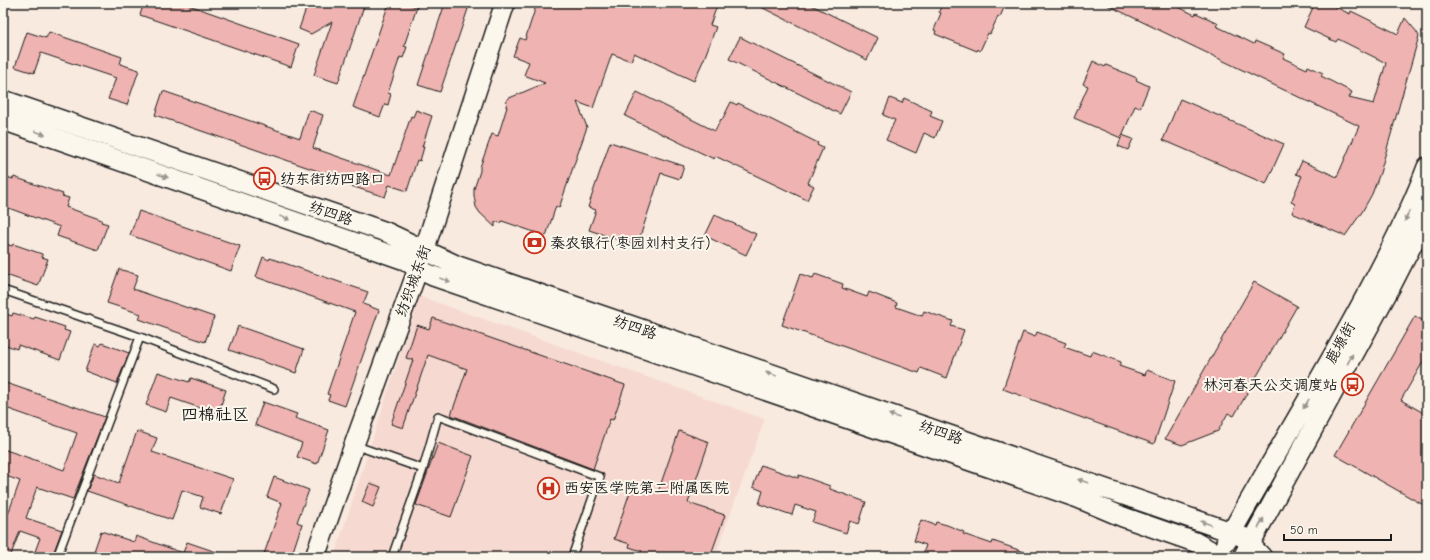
<svg xmlns="http://www.w3.org/2000/svg" width="1430" height="560" viewBox="0 0 1430 560" font-family="'Comic Neue','LXGW WenKai TC',sans-serif">
<style>
.built{fill:#f6dad2}
.building{fill:#efb4b1;stroke:#1c1c1c}
.lines{fill:none;stroke-linecap:round;stroke-linejoin:round}
.lane-casing{stroke:#1c1c1c;stroke-width:10}
.secondary-casing{stroke:#1c1c1c;stroke-width:22}
.lane{stroke:#fbf7ec;stroke-width:7}
.secondary{stroke:#fbf7ec;stroke-width:19}
.oneway{fill:#97948e}
.labels{text-anchor:middle;dominant-baseline:central;stroke-width:4;stroke-linejoin:round;paint-order:stroke}
.poi-label{font-size:15px;fill:#1c1c1c;stroke:#fbf7ec;text-anchor:start}
.street-label{font-size:15px;fill:#1c1c1c;stroke:#fbf7ec}
.quarter-label{font-size:17px;fill:#1c1c1c;stroke:#fbf7ec}
</style>
<rect width="100%" height="100%" fill="#f9eae0"/>
<filter id="ink" filterUnits="userSpaceOnUse"><feTurbulence type="fractalNoise" baseFrequency=".025" numOctaves="2"/><feDisplacementMap in="SourceGraphic" scale="8" xChannelSelector="R" yChannelSelector="G"/><feConvolveMatrix kernelMatrix="1 2 1 2 8 2 1 2 1" color-interpolation-filters="sRGB"/></filter>
<g filter="url(#ink)">
<path class="built" d="M419 296 765 419 715 557H334Z"/>
<path class="building" d="M144 3H183L299 44 291 67 140 15Z
M308 3H365L338 83 314 75 332 22 311 34 299 29Z
M389 3H405L417 7 404 46 407 47 403 58 400 57 388 93 391 94 388 105 385 104 380 117 353 107Z
M445 3H470L440 92 418 85Z
M537 3H718L710 25 716 27 704 59 694 81 634 53 631 61 612 54 593 108 577 102 587 127 559 208 556 206 546 236 502 221 501 223 495 222V227L480 213 476 207 474 196V189L480 171V167L492 134 498 136 507 107H506L507 99 545 83 524 75 529 62 513 56 520 38 525 40Z
M753 3H807L878 38 867 60Z
M942 3H1006L1000 17 998 16 990 34 988 33 980 51 978 49 977 51 935 34 936 31 934 30 941 13 939 12Z
M1103 3H1170L1195 15 1196 13 1218 23 1216 26 1248 41 1254 44 1255 41 1285 54 1283 58 1307 69 1308 66 1323 73 1321 76 1352 92 1349 98 1374 104 1386 63 1338 39 1336 42 1304 27 1315 3H1327L1350 14 1351 11 1398 34 1405 18 1416 31 1419 36 1380 173 1372 194 1362 212 1345 236 1292 213 1295 204 1291 202 1302 176 1296 174 1302 161 1337 177 1359 126Z
M27 32 46 38 49 32 122 57 120 64 139 70 127 105 108 99 116 78 41 53 34 73 15 67Z
M740 37 851 92 840 114 729 59Z
M1093 61 1105 67 1106 65 1137 78 1136 80 1149 86 1140 108 1135 106 1121 138 1074 118 1088 86 1083 84Z
M163 91 300 138 309 110 323 115 313 148 391 175 411 116 413 117 416 110 432 116 422 147H424L420 161 417 160 407 191 389 185 385 197 348 185 350 182 155 115Z
M637 92 715 131 721 119 722 120 731 102 737 105 738 103 818 143 817 145 823 148 808 183 814 186 807 200 715 156 714 159 625 116Z
M890 98 902 103 904 98 932 111 930 116 942 121 935 138 924 133 916 153 886 140 895 120 883 115Z
M1180 99 1284 144 1266 184 1163 140Z
M1122 135 1133 139 1128 150 1118 146Z
M610 142 684 166 680 179 661 173 637 246 589 230 596 210 588 207Z
M3 176 13 179 14 177 63 194 62 196 69 198 66 207 102 220 101 222 108 224 98 250 57 236 60 227 3 206Z
M139 211 240 246 231 271 130 235Z
M715 215 756 234 746 255 705 236Z
M3 243 12 246 13 244 42 254V257L48 259 38 286 3 274Z
M263 257 269 260 270 258 368 292 363 304 379 310 345 406 328 400 330 395 327 394 355 312 256 277Z
M119 269 138 275 133 289 214 317 205 342 139 319 141 314 107 303Z
M800 274 813 278 815 274 843 284 842 288 867 297 869 292 897 303 896 307 922 316 924 311 953 321 951 326 964 330 947 378 921 368 919 373 782 325Z
M1254 282 1297 306 1234 416 1228 413 1218 431 1182 445 1165 439Z
M3 313 12 316 13 313 34 319 35 317 65 327 64 330 70 332 60 360 18 345 17 349 3 344Z
M1415 316 1427 323V355L1401 400 1427 415V507L1335 455Z
M433 318 625 385 613 420 610 419 593 469 451 415 467 369 428 355 403 428 391 424 413 360 406 358 417 325 429 329Z
M238 326 304 349 296 373 229 350Z
M1023 332 1035 337 1037 332 1066 343 1064 347 1090 356 1092 351 1121 362 1119 366 1145 375 1147 370 1175 381 1154 444 1003 389Z
M102 343 129 353 117 383 85 371 95 344 100 346Z
M158 372 189 382 191 378 226 390 218 414 171 398 166 412 146 405Z
M3 382 105 417 73 499 37 487 26 518 62 530 52 557H33L40 538 20 531 10 557H3V532L6 525H4L20 481 3 475V449L64 470 77 433 3 407Z
M263 402 297 414 295 418 329 430 317 464 297 457 302 443 255 425Z
M137 431 157 438 152 452 233 479 221 514 200 507 203 497 182 490 172 520 87 491 94 474 119 483Z
M679 431 709 442 688 503 725 515 710 557H640L642 551 629 547 630 544 614 539 633 483 658 492Z
M438 443 473 456 451 517 416 505Z
M761 465 798 478 799 475 830 486V489L866 502 859 524 850 521 846 533 812 522 816 512 795 505 792 515 759 504 763 491 753 487Z
M274 477 309 490 297 522 302 524 291 557H263L282 503 267 497Z
M370 483 381 487 373 507 362 502Z
M921 520 935 525 936 522 947 525 964 532 963 534 992 544 993 541 1033 555 1032 557H922L926 545 914 541Z
M101 531 134 542 136 536 183 553 187 542 225 555V557H92Z"/>
<g class="lines">
<defs>
<path id="lane" d="M3 290 140 337 274 389
M354 445 423 469
M57 557 140 337
M392 557 423 469 438 416 600 477 572 557"/>
<path id="secondary" d="M3 100 386 232 458 266 1231 532 1243 537 1262 557
M3 120 405 260 418 269 433 276 1078 498 1123 517 1195 542 1222 557
M1226 542C1273 458 1324 375 1369 290 1391 249 1411 210 1427 167
M315 557 354 445 418 269 505 3
M1243 557 1391 286 1414 241 1427 210"/>
</defs>
<use href="#lane" class="lane-casing"/>
<use href="#secondary" class="secondary-casing"/>
<use href="#lane" class="lane"/>
<use href="#secondary" class="secondary"/>
</g>
<defs><path id="oneway-solid" d="M-6-.8H1V-3.2L6.5 0L1 3.2V.8H-6Z"/></defs>
<g class="oneway">
<use href="#oneway-solid" transform="translate(40 133) rotate(19)"/>
<use href="#oneway-solid" transform="translate(163 176) rotate(19)"/>
<use href="#oneway-solid" transform="translate(1407 216) rotate(114)"/>
<use href="#oneway-solid" transform="translate(285 218) rotate(19)"/>
<use href="#oneway-solid" transform="translate(445 280) rotate(19)"/>
<use href="#oneway-solid" transform="translate(1350 359) rotate(-62)"/>
<use href="#oneway-solid" transform="translate(771 374) rotate(-161)"/>
<use href="#oneway-solid" transform="translate(1306 404) rotate(122)"/>
<use href="#oneway-solid" transform="translate(894 416) rotate(-161)"/>
<use href="#oneway-solid" transform="translate(1083 481) rotate(-161)"/>
<use href="#oneway-solid" transform="translate(1206 523) rotate(-161)"/>
<use href="#oneway-solid" transform="translate(1261 523) rotate(-61)"/>
</g>
</g>
<defs>
<symbol id="bus-ring" viewBox="-11 -11 22 22"><circle r="9.5" fill="#fbf7ec" stroke="#c8321e" stroke-width="1.5"/><path d="M-5-6H5V4H4V6H2V4H-2V6H-4V4H-5ZM-3.5-4V0h7V-4ZM-3.5 1.2v1.5H-2V1.2ZM2 1.2v1.5H3.5V1.2Z" fill="#c8321e"/></symbol>
<symbol id="bank-ring" viewBox="-11 -11 22 22"><circle r="9.5" fill="#fbf7ec" stroke="#c8321e" stroke-width="1.5"/><path d="M-6-4H6V4H-6ZM0-2.3a2.3 2.3 0 1 0 0 4.6a2.3 2.3 0 1 0 0-4.6Z" fill="#c8321e"/></symbol>
<symbol id="hospital-ring" viewBox="-11 -11 22 22"><circle r="9.5" fill="#fbf7ec" stroke="#c8321e" stroke-width="1.5"/><path d="M-5-5h3v3.5h4V-5h3V5h-3V1.5h-4V5h-3Z" fill="#c8321e"/></symbol>
</defs>
<g fill-rule="evenodd">
<use href="#bus-ring" x="252" y="166" width="25" height="25"/>
<use href="#bank-ring" x="522" y="230" width="25" height="25"/>
<use href="#bus-ring" x="1340" y="372" width="25" height="25"/>
<use href="#hospital-ring" x="536" y="476" width="25" height="25"/>
</g>
<g class="labels">
<g class="poi-label">
<text x="280" y="179">纺东街纺四路口</text>
<text x="550" y="243">秦农银行(枣园刘村支行)</text>
<text x="1338" y="385" text-anchor="end">林河春天公交调度站</text>
<text x="564" y="488">西安医学院第二附属医院</text>
</g>
<g class="street-label">
<text transform="translate(331 213) rotate(19)">纺四路</text>
<text transform="translate(413 281) rotate(-70)">纺织城东街</text>
<text transform="translate(635 327) rotate(19)">纺四路</text>
<text transform="translate(1340 343) rotate(-61)">鹿塬街</text>
<text transform="translate(941 432) rotate(19)">纺四路</text>
</g>
<g class="quarter-label">
<text x="215" y="414">四棉社区</text>
</g>
</g>
<rect width="1430" height="560" fill="none" stroke="#fbf7ec" stroke-width="16"/>
<rect x="8" y="8" width="1414" height="544" fill="none" stroke="#1c1c1c" stroke-width="1.5" filter="url(#ink)"/>
<path d="M1284 534v6h107v-6" fill="none" stroke="#1c1c1c" stroke-width="2"/>
<text x="1290" y="534" font-size="12" fill="#1c1c1c" stroke="#fbf7ec" stroke-width="3" paint-order="stroke">50 m</text>
</svg>
